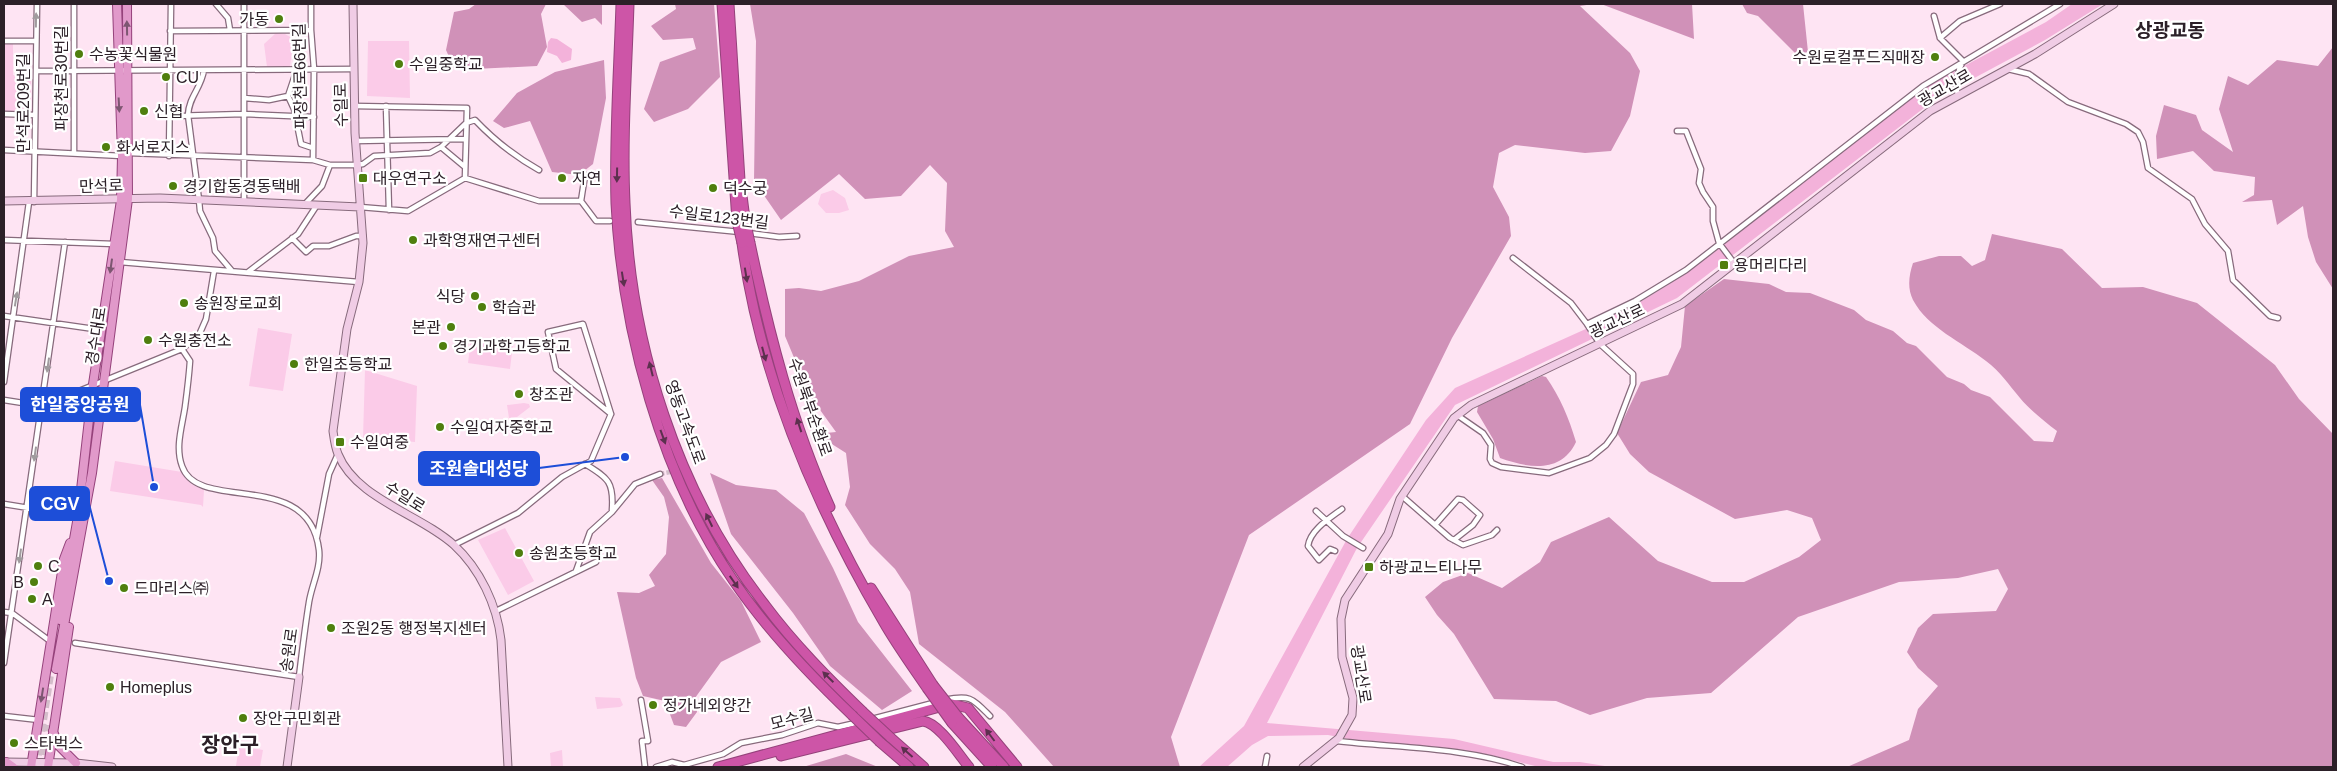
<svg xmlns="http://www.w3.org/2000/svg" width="2337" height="771" viewBox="0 0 2337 771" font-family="Arial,'Noto Sans KR',sans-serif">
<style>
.green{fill:#fbcbe8}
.forest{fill:#d091b8}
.water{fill:#f3b2da}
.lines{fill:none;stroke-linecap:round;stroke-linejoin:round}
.street-tunnel{stroke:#d4bdca;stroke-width:4.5;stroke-dasharray:4.5 2;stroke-linecap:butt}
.primary-tunnel{stroke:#d4bdca;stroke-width:8;stroke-dasharray:8 4;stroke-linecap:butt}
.street-casing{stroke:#876a7c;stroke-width:7}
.secondary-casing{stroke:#876a7c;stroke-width:9}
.primary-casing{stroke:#95427b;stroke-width:10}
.highway-casing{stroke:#95427b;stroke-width:11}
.street{stroke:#fff;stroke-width:4.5}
.secondary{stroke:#f0cce5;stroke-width:7}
.primary{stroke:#e199ca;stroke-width:8}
.highway{stroke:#cd55a7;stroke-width:9}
.highway-bridge-casing{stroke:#95427b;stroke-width:11;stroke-linecap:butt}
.highway-bridge{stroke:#cd55a7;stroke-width:9}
.oneway{fill:#a09b9e}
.oneway2{fill:#7d5671}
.oneway3{fill:#5c304e}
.poi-dot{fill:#4f7f0e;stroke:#fff;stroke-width:2}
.labels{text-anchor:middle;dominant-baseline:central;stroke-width:4.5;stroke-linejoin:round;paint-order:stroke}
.poi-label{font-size:16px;fill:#2c2028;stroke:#fff;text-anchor:start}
.street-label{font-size:16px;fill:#2c2028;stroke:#fff}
.quarter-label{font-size:19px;font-weight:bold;fill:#2c2028;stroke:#fff}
.district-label{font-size:21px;font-weight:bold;fill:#2c2028;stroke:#fff}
.leader{fill:none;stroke:#1d4ed8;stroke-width:2}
.callout-dot{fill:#1d4ed8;stroke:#fff;stroke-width:2}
.callout{fill:#1d4ed8;stroke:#1d4ed8;stroke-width:2}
.callout-label{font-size:18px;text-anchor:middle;font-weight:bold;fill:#fff}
</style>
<rect width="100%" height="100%" fill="#fee4f3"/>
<path class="green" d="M276 33 285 34 304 45 301 52 292 49 290 67H267L264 44Z
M368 41H409L410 98 367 96Z
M4 43H13V75L31 76V111H4Z
M833 190 845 198 849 210 839 213H826L818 204 821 194Z
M258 328 292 334 283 391 249 386Z
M471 338 513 344 510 369 468 363Z
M365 370 417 386 415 442 363 438Z
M524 403 529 404 530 407 517 417 509 418 507 405Z
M115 461 182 472 191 484 204 490 203 507 201 505 110 491Z
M505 528 534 581 508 595 478 540Z
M595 697 620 698 623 705 620 707 597 709Z
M239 746 263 750 260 767 236 766Z
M562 750 563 767H551L550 753Z"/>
<path class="forest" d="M476 4H546L541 14 547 47 537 66 455 70 446 50 454 12 469 9Z
M563 4H602V25L595 18 582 22Z
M675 4H714L720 77 688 109 654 122 644 109 660 62 696 49 693 38 663 40 651 26 676 9Z
M750 4H1593L1580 6 1630 53 1640 71 1630 116 1611 151 1585 153 1515 145 1499 153 1493 187 1509 217 1511 236 1452 338 1410 424 1249 535 1171 737 1180 767H1054L1005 712 919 644 910 592 895 569 870 544 845 505 850 487 846 453 816 434 836 432 810 396 785 336V289L799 288 821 291 859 281 909 256 954 247 945 231 947 183 930 165 901 196 865 199 839 174 781 220 754 181 756 41Z
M1601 4H1692L1694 39Z
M1742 4H1803L1808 52 1796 54 1758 16 1747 13Z
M2333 47V289L2316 262 2308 237 2303 206 2277 225 2272 200 2242 202 2254 195 2255 177 2214 171 2193 151 2157 159 2156 136 2164 105 2196 115 2202 130 2233 152 2219 109 2228 76 2248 85 2277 60 2318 66Z
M604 60 606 98 598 140 593 164 579 175 552 172 530 121 504 128 493 121 517 93 555 72Z
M1992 234 2062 249 2102 288 2143 287 2197 303 2275 365 2299 399 2333 434V767H1847L1909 740 1918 709 1938 686 1918 668 1907 652 1918 628 1933 614 1996 611 2008 589 1998 569 1958 578 1899 582 1798 617 1711 693 1647 698 1590 715 1556 701 1494 699 1454 634 1437 615 1425 597 1443 582 1468 573 1502 588 1540 562 1551 542 1609 517 1658 561 1712 582H1744L1799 557 1821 540 1812 518 1787 510 1735 519 1649 472 1630 454 1617 433 1641 382 1668 375 1681 347 1685 306 1724 279 1769 284 1786 292 1810 293 1854 310 1866 320 1893 331 1907 343 1916 346 1947 377 1964 384 1971 390 1990 397 2034 441 2053 442 2057 431C2044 421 2030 410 2020 398 2009 385 2000 371 1986 361 1962 342 1928 328 1913 300 1907 288 1909 275 1913 263L1939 256H1961L1972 266 1985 260Z
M1542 376 1546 377C1560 397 1569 418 1576 442 1561 474 1528 468 1500 458L1493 439 1477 412 1478 406Z
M710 473 736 485 776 490 804 513 833 568 858 622 912 691 882 710 830 666 793 613 731 534Z
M662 478 711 563 741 601 761 642 721 662 695 698 697 712 686 727 674 725 665 701 643 696 636 678 617 592 639 593 655 586 649 575 666 554 669 517 664 497 652 480Z
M846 754 878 767H803Z"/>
<path class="water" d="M2072 4H2103L2045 40 1937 98 1677 298 1455 405 1357 548 1267 723 1454 739 1553 762H1580L1611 767H1539L1491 755 1438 747 1360 741 1328 735 1268 736 1252 745 1227 767H1199L1244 726 1347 539 1426 420 1455 388 1588 328 1635 305 1668 285 1712 254 1927 86 2046 22Z
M551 38 557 39 572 49 571 60 562 63 557 56 547 52 548 42Z"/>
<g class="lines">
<path class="street-tunnel" d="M660 474 675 471"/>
<path class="primary-tunnel" d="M36 767 51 668
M42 767 48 725"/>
<defs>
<path id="street" d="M74 4V153
M216 4 228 18 230 30
M311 4V30L314 69 313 160
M1934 16 1940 38 1963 61C1958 70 1954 85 1958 94
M170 31 311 30
M1940 38 1960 21 2000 4
M4 41H36
M297 69 288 96 294 109 301 144 313 148
M2008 69 2029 74 2068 102 2126 124 2138 132 2143 142 2148 168 2192 199 2205 224 2228 251 2233 280 2270 316 2278 318
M204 70C201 89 189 96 188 115L199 200 200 211 213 238 215 251 232 271
M36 71 354 69
M244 98 269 100 288 96
M354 106 467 108 465 178
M386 106 389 210
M4 114 35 115
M171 116 244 114 314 117
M1677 131H1686L1701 169 1699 183 1703 192 1713 207V221L1719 243 1734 263
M355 141 466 139
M441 147 465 167
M4 150 122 156
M128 153 313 160 330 165H356L363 164 374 156 430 153 441 147 466 123 475 120C494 140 514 156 539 170
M169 156 171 4
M581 201 585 175
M34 202 37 4
M244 202V4
M305 204 322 186 330 165
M360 207 408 211 465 178 539 201H581L596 221H610
M638 222 740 232
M748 233 779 237 797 236
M292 238 306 252 313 246H329L356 236H363
M4 240 114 244
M1513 258 1571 303 1587 324
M120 262 359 282
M248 272 298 234 317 205
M4 316 101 330
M4 382 29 202
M4 400 42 406 182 349 199 335 206 319 214 271
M1457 415 1483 433 1491 445 1490 459 1492 463 1501 467 1549 473 1590 458 1606 445 1614 434 1633 384V374L1600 344 1587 324 1635 301 1686 270 1923 86 2060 4
M585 464C609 478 614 483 612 510
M1402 496 1450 538 1463 545 1492 535 1497 530
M4 504 78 516
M1316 511 1343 536 1363 548
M1435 525 1458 499 1463 500 1480 515 1473 525 1454 540
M317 537 329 474 338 454
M454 545 518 513 562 477 591 461 611 414 583 324 548 332 556 369 611 414
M1335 551 1330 549 1319 560 1308 546C1310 530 1330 518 1342 509
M576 571 590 532 612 512 635 484 660 474
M496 611 596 562
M4 612 12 613 50 641
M75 643 299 677C302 652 305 627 309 602 312 584 321 568 319 550 309 467 198 514 182 466 175 447 182 427 185 407 187 392 189 376 190 361L182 349
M4 663 65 242
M641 700 648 741H642L645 767
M945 700C970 694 973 699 990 716
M4 716 39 720
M872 719 937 702
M1337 741C1398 748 1464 747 1522 767
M656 767 672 762 684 765 723 754 741 743 782 735 818 723 838 727 860 722
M1265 767 1267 756"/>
<path id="secondary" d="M353 4 355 133 363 243 359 282 347 329 333 431C334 438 335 447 338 454 356 499 420 514 454 545 480 569 497 605 501 640L508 767
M4 201 160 198 360 207
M4 762 76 763 112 767
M287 767 299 677
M1303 767 1339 738 1352 715 1353 698 1342 657 1341 619 1345 600 1388 534 1400 499 1454 418 1471 405 1682 304 1930 111 2035 54 2114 4"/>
<path id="primary" d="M60 620 78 516 93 384 121 200 122 156 117 4
M56 669 92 473 128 199 127 4
M53 731 58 745 76 763
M6 762 13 767
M31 767 64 559 70 543
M48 767 69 627"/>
<path id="highway" d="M621 4C619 69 614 138 616 203 622 330 661 475 733 580 767 630 809 674 852 715
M629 4C627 70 622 137 625 203 630 344 677 493 765 605 794 644 828 678 862 711
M722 4 737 221
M729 4 740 180 745 219
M742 243C760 377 815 505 883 621 896 644 912 666 927 688
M750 243C769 333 792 423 830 507
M871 588 933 685
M958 717 1004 767
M952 723 992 767
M890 737 924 767
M880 742 909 767
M781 756 923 721C939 723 959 755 969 767
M718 767 951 704 968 708 1017 767"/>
</defs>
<use href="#street" class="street-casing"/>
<use href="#secondary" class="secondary-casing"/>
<use href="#primary" class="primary-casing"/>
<use href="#highway" class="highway-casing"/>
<use href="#street" class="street"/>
<use href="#secondary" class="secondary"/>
<use href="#primary" class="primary"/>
<use href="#highway" class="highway"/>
<defs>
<path id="highway-bridge" d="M745 219 750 243
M737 221 742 243
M933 685 958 717
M927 688 952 723
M862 711 890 737
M852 715 880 742"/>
</defs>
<use href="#highway-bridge" class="highway-bridge-casing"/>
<use href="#highway-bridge" class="highway-bridge"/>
</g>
<defs><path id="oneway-solid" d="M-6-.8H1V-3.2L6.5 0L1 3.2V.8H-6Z" transform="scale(1.25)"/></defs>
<g class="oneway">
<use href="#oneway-solid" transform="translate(36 20) rotate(-89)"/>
<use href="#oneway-solid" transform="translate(16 299) rotate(-81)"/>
<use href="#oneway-solid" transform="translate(48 365) rotate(98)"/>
<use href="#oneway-solid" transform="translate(35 454) rotate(98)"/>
<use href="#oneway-solid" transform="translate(20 556) rotate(98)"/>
</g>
<g class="oneway2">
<use href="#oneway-solid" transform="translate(127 28) rotate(-91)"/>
<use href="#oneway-solid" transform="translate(119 105) rotate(87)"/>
<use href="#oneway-solid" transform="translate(111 266) rotate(98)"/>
<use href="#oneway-solid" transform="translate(42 695) rotate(99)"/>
</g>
<g class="oneway3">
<use href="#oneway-solid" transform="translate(617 175) rotate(91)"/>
<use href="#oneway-solid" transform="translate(746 275) rotate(81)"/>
<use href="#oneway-solid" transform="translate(623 279) rotate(81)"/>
<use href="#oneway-solid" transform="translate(764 354) rotate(75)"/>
<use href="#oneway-solid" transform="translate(651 369) rotate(-104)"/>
<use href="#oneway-solid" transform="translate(799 425) rotate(-108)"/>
<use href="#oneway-solid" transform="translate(663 437) rotate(70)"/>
<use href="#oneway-solid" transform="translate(709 520) rotate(-116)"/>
<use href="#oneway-solid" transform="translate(734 582) rotate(55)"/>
<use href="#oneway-solid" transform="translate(828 677) rotate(-136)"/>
<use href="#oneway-solid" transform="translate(990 735) rotate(-127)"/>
<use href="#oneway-solid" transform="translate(907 752) rotate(-138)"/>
</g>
<g class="poi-dot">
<circle cx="279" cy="19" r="5"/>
<circle cx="79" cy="54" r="5"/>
<circle cx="1935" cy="57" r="5"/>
<circle cx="399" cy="64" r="5"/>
<circle cx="166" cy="77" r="5"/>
<circle cx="144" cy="111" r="5"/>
<circle cx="106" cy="147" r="5"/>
<rect x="358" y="173" width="10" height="10" rx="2.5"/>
<circle cx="562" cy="178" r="5"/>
<circle cx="173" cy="186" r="5"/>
<circle cx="713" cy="188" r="5"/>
<circle cx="413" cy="240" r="5"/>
<rect x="1719" y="260" width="10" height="10" rx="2.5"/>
<circle cx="475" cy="296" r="5"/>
<circle cx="184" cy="303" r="5"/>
<circle cx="482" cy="307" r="5"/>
<circle cx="451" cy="327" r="5"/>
<circle cx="148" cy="340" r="5"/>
<circle cx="443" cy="346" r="5"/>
<circle cx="294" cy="364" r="5"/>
<circle cx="519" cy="394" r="5"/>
<circle cx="440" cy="427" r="5"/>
<rect x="335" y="437" width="10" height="10" rx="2.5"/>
<circle cx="519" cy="553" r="5"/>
<circle cx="38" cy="566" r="5"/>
<rect x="1364" y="562" width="10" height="10" rx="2.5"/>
<circle cx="34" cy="582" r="5"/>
<circle cx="124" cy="588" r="5"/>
<circle cx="32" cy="599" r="5"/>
<circle cx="331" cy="628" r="5"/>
<circle cx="110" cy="687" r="5"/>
<circle cx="653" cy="705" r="5"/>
<circle cx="243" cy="718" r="5"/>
<circle cx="14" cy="743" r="5"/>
</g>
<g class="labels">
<g class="poi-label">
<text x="269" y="19" text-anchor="end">가동</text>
<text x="89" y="54">수농꽃식물원</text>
<text x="1925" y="57" text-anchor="end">수원로컬푸드직매장</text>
<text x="409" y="64">수일중학교</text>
<text x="176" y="77">CU</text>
<text x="154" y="111">신협</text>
<text x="116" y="147">화서로지스</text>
<text x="373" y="178">대우연구소</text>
<text x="572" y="178">자연</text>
<text x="183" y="186">경기합동경동택배</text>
<text x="723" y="188">덕수궁</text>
<text x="423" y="240">과학영재연구센터</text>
<text x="1734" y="265">용머리다리</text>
<text x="465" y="296" text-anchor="end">식당</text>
<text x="194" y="303">송원장로교회</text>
<text x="492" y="307">학습관</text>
<text x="441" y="327" text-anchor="end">본관</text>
<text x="158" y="340">수원충전소</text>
<text x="453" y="346">경기과학고등학교</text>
<text x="304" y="364">한일초등학교</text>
<text x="529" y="394">창조관</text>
<text x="450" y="427">수일여자중학교</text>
<text x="350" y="442">수일여중</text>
<text x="529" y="553">송원초등학교</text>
<text x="48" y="566">C</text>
<text x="1379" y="567">하광교느티나무</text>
<text x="24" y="582" text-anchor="end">B</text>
<text x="134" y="588">드마리스㈜</text>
<text x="42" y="599">A</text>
<text x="341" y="628">조원2동 행정복지센터</text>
<text x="120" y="687">Homeplus</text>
<text x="663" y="705">정가네외양간</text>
<text x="253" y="718">장안구민회관</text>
<text x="24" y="743">스타벅스</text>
</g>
<g class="street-label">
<text transform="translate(300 76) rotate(-91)">파장천로66번길</text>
<text transform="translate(61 78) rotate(-90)">파장천로30번길</text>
<text transform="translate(1945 88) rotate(-30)">광교산로</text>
<text transform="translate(23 103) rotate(-90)">만석로209번길</text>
<text transform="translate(341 105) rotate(-91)">수일로</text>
<text transform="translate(101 186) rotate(-2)">만석로</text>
<text transform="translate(719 217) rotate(7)">수일로123번길</text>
<text transform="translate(1617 321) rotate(-25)">광교산로</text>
<text transform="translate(96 336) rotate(-81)">경수대로</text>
<text transform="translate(810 407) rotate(71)">수원북부순환로</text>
<text transform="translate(685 422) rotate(70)">영동고속도로</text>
<text transform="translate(405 497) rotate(32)">수일로</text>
<text transform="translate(289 650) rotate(-82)">송원로</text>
<text transform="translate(1361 674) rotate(81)">광교산로</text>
<text transform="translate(792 719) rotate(-15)">모수길</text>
</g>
<g class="quarter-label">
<text x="2170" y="30">상광교동</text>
</g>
<g class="district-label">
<text x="230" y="744">장안구</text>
</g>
</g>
<path class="leader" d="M154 487L140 405M625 457L539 468M109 581L89 504"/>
<g class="callout-dot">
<circle cx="154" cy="487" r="5"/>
<circle cx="625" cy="457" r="5"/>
<circle cx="109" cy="581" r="5"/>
</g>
<g class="callout">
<rect x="21" y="388" width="119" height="33" rx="5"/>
<rect x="419" y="452" width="120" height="33" rx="5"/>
<rect x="30" y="487" width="59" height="33" rx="5"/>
</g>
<g class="callout-label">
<text x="80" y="411">한일중앙공원</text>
<text x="479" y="475">조원솔대성당</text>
<text x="60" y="510">CGV</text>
</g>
<rect width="2337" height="771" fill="none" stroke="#2c2028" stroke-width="10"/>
</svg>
